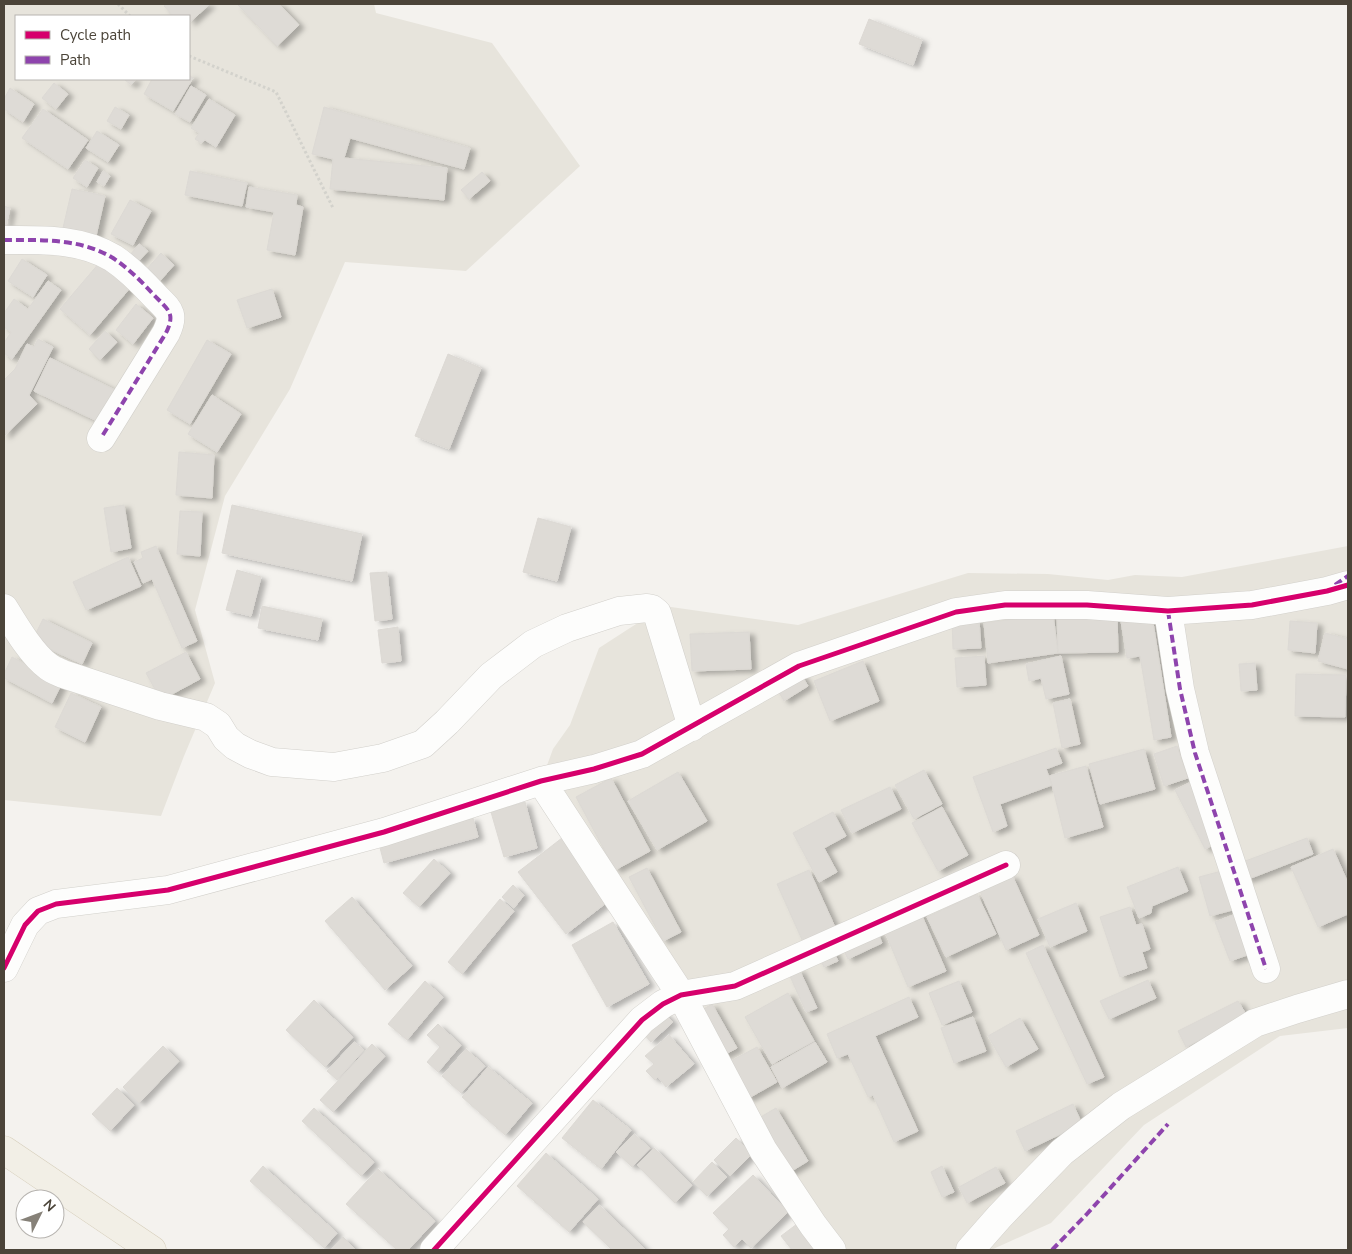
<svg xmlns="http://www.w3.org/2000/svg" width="1352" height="1254" viewBox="0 0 1352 1254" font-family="'Nunito Sans',sans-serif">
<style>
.residential{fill:#e7e4dc;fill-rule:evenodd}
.building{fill:#dedbd6;stroke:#dcd9d4;filter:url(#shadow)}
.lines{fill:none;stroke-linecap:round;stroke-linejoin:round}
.minor-casing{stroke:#d2d0cb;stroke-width:29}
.major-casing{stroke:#d6cebb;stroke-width:29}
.path{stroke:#d3d2cc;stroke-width:3;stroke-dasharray:2.5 2.5;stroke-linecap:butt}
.minor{stroke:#fdfdfc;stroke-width:28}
.major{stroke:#f2efe6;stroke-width:28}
.quiet{stroke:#8e44ad;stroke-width:4;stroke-dasharray:8 4;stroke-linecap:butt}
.cycleway-casing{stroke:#fff;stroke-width:8}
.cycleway{stroke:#d6006c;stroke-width:5}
</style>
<defs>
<filter id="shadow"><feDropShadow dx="5.5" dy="3" stdDeviation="2.5" flood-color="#0004"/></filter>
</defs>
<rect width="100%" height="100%" fill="#f4f2ee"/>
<path class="residential" d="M4 4H374L376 13 492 43 580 166 466 271 345 262 290 389 225 496 195 610 215 683 184 756 161 816 4 800ZM16 16H189V79H16Z
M1348 546V1028L1280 1036 1144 1125 1051 1223 991 1250H837L545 771 553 749 570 725 599 648 664 606 798 625 968 573 1048 574 1108 580 1135 575 1182 577Z"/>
<path class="building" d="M167 4H210L189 23V16H173L164 6Z
M237 4H279L299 25 277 46Z
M869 19 922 40 913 65 859 44Z
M189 75 193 78 173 111 144 94 152 79H189Z
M124 79H136L131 85Z
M54 83 68 94 56 109 42 98Z
M191 86 206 95 190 122 175 114Z
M10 88 34 104 23 122 4 109V99Z
M209 99 235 115 216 147 205 140 201 143 195 139 199 133 191 128Z
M115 107 129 115 121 129 107 121Z
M324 107 470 148 464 169 350 138 344 158 447 168 444 200 330 189 333 159 312 154Z
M43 109 88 140 68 169 22 138Z
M97 131 119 145 108 162 86 148Z
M85 160 98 168 87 187 73 178Z
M103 171 110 176 104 186 97 182Z
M190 171 247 183 242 206 185 195Z
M482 172 490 181 469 199 461 190Z
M249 187 297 195 296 205 303 207 295 255 267 250 274 212 246 207Z
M72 189 105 196 96 236 63 228Z
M130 200 151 211 133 245 111 234Z
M4 206 10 208 4 235Z
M139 244 148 251 138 262 130 255Z
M161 253 174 265 159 282 145 271Z
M22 259 47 275 33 297 8 281Z
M100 262 130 288 90 335 60 309Z
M48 281 61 290 12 359 4 353V343L11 332 4 327V313L14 299 28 309Z
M272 289 281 317 247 328 237 300Z
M136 304 153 318 133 344 116 330Z
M105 331 117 342 100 360 89 349Z
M38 339 53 347 29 395 37 404 4 436V380L15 369 27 344 34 347Z
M207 340 231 354 190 424 167 410Z
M448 354 481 368 449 449 415 436Z
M50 358 115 390 99 422 34 391Z
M212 395 241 414 217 452 188 434Z
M179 452 214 455 212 498 176 495Z
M124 505 131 548 111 552 104 508Z
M232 505 362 534 352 581 222 553Z
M180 511 202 512 200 556 177 554Z
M538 518 571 527 557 581 523 572Z
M156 546 197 641 182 648 152 579 143 583 134 562 143 558 141 552Z
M128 557 141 586 86 610 73 582Z
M237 570 261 577 251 616 226 610Z
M387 572 392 619 375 621 370 573Z
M262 606 322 619 318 640 258 628Z
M1053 614 1058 653 988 663 984 623Z
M1117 614 1118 652 1058 653 1057 615Z
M1152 616 1171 737 1154 740 1140 656 1127 658 1121 621Z
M43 619 92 643 82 664 32 641Z
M979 620 981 648 953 649 952 621Z
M1290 621 1317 623 1315 653 1288 650Z
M398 627 401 661 382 663 378 630Z
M749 632 751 669 692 671 690 634Z
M1325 633 1348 639V669L1318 661Z
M186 652 200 679 161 700 146 673Z
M984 656 986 685 957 687 955 658Z
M1061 656 1069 694 1046 699 1041 678 1029 681 1026 664Z
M12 657 62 683 52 703 4 678V674Z
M863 661 879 701 830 721 814 681Z
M1255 663 1257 690 1241 691 1239 664Z
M800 673 808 686 784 701 776 687Z
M1296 674 1346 675 1345 717 1295 716Z
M71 693 101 707 85 742 55 727Z
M1070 699 1080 744 1062 748 1053 703Z
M1177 746 1188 778 1164 786 1154 754Z
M1056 748 1062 763 1046 769 1052 785 1000 804 1007 826 993 832 973 777Z
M1144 749 1155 789 1100 804 1089 764Z
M1086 766 1103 827 1065 838 1052 785 1049 776Z
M924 770 942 804 914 819 895 785Z
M678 772 707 821 657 850 628 801Z
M611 778 650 851 615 870 576 797Z
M1191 782 1221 841 1205 849 1175 790Z
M890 787 901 809 852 833 841 810Z
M525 802 537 848 504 857 491 812Z
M942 807 968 855 938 871 912 823Z
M833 812 846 836 824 848 837 872 819 882 793 833Z
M473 818 478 837 384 863 379 844Z
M562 838 610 900 566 934 518 872Z
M1307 838 1313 854 1246 880 1240 863Z
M1333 849 1348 883V914L1318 927 1291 867Z
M434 859 450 873 419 907 403 893Z
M1178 867 1188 891 1152 906 1151 913 1139 918 1127 887Z
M647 868 681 932 663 941 629 877Z
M1229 869 1240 908 1210 916 1199 877Z
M809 870 835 927 803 942 777 884Z
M1012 875 1039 935 1006 950 979 889Z
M513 885 524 895 514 908 502 897Z
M977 894 996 934 946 957 927 917Z
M352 897 412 966 385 990 325 921Z
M500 899 514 911 462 974 448 962Z
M1076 903 1087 931 1050 947 1038 919Z
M1130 907 1136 925 1142 924 1150 949 1142 952 1147 968 1120 977 1100 917Z
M919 909 946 971 908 987 882 925Z
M1241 912 1256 952 1230 961 1215 922Z
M613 922 649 984 607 1007 572 945Z
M877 931 882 943 848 959 842 947Z
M1043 945 1104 1077 1087 1084 1026 953Z
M832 948 838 961 824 967 817 954Z
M799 969 817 1008 806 1012 789 974Z
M1148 980 1156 998 1109 1019 1100 1001Z
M425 981 443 997 407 1040 388 1024Z
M959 981 972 1012 942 1025 929 993Z
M788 993 814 1041 772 1064 745 1017Z
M909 997 918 1017 875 1036 918 1131 894 1142 873 1095 868 1097 848 1054 837 1058 827 1034Z
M314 1000 353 1037 325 1067 286 1030Z
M1238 1001 1247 1016 1186 1047 1178 1031Z
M712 1004 737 1048 722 1056 697 1013Z
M662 1011 673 1022 651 1042 641 1031Z
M973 1017 986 1051 954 1063 941 1028Z
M1020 1018 1038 1049 1006 1067 988 1036Z
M438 1024 461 1045 438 1072 427 1062 440 1047 427 1035Z
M669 1035 694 1064 666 1087 658 1077 655 1080 646 1071 654 1064 645 1056Z
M354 1042 364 1050 337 1080 327 1071Z
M815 1042 827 1062 782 1088 771 1067Z
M372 1044 385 1056 333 1112 320 1100Z
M163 1046 179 1061 139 1103 123 1087Z
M757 1047 777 1082 747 1099 727 1063Z
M466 1049 485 1066 461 1093 442 1076Z
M488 1067 532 1103 505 1135 462 1097Z
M117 1088 134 1105 110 1131 92 1114Z
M593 1100 631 1130 601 1169 562 1138Z
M1073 1104 1082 1124 1025 1151 1016 1131Z
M314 1108 374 1162 361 1176 302 1121Z
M776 1108 808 1161 785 1175 752 1122Z
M634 1134 650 1148 632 1167 616 1152Z
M736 1138 752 1154 730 1176 714 1160Z
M654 1148 692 1185 675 1203 637 1165Z
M546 1153 598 1199 569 1232 517 1186Z
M712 1162 727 1177 707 1196 693 1182Z
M263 1166 337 1233 324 1248 250 1181Z
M942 1166 954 1192 942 1197 931 1172Z
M996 1167 1005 1183 967 1203 959 1187Z
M378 1169 435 1221 408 1250H397L346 1204Z
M753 1175 788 1212 751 1248 742 1239 734 1247 723 1235 729 1229 713 1213Z
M599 1205 646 1250H612L583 1222Z
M801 1221 823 1250H792L781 1236Z
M343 1237 356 1250H330Z"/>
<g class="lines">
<defs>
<path id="minor" d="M4 240C41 240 80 238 113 258 128 268 141 281 153 294 168 310 176 312 166 333L101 438
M4 608C15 626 32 655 49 667 53 670 59 672 63 674L160 706 206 717 218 725 226 738 235 746 250 754 272 762 334 767 383 758 423 744 447 722 491 676 533 644 567 628 619 611 647 608 652 609 657 613 692 727
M1168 611 1180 689 1195 753 1266 969
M541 781 681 995 763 1150 813 1225 832 1250
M4 968 25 925 38 911 56 904 168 890 384 832 541 781 594 769 642 754 799 666 956 612 1005 605H1087L1168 611 1252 605 1327 591 1348 585
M434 1250 642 1020 663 1004 681 995 735 986 1006 865
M970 1250 1000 1216 1062 1152 1121 1106 1255 1023 1297 1009 1348 994"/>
<path id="major" d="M4 1150 152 1250"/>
</defs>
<use href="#minor" class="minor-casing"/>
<use href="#major" class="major-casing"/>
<path class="path" d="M118 4 130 16
M189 56 276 92 333 208"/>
<use href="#minor" class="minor"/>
<use href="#major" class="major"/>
<path class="quiet" d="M4 240C41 240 80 238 113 258 128 268 141 281 153 294 168 310 176 312 166 333L101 438
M1335 585 1348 576
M1168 611 1180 689 1195 753 1266 969
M1052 1250 1086 1215 1168 1124"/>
<defs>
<path id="cycleway" d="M4 968 25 925 38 911 56 904 168 890 384 832 541 781 594 769 642 754 799 666 956 612 1005 605H1087L1168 611 1252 605 1327 591 1348 585
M434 1250 642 1020 663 1004 681 995 735 986 1006 865"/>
</defs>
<use href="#cycleway" class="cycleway-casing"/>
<use href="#cycleway" class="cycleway"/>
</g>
<rect width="1352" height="1254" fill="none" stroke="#4b4439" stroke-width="10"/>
<rect x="15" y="15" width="175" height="65" fill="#ffffff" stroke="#b7b4b0"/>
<rect x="25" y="31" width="25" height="8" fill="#d6006c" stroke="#b7b4b0"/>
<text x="60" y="40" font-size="15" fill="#4b4439">Cycle path</text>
<rect x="25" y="56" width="25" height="8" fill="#8e44ad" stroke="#b7b4b0"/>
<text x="60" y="65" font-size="15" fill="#4b4439">Path</text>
<g transform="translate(40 1214) rotate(48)"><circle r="24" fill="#ffffff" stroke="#b7b4b0"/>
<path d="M0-4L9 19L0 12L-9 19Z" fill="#868178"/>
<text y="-8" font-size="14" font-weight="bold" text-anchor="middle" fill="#4b4439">N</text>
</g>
</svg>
